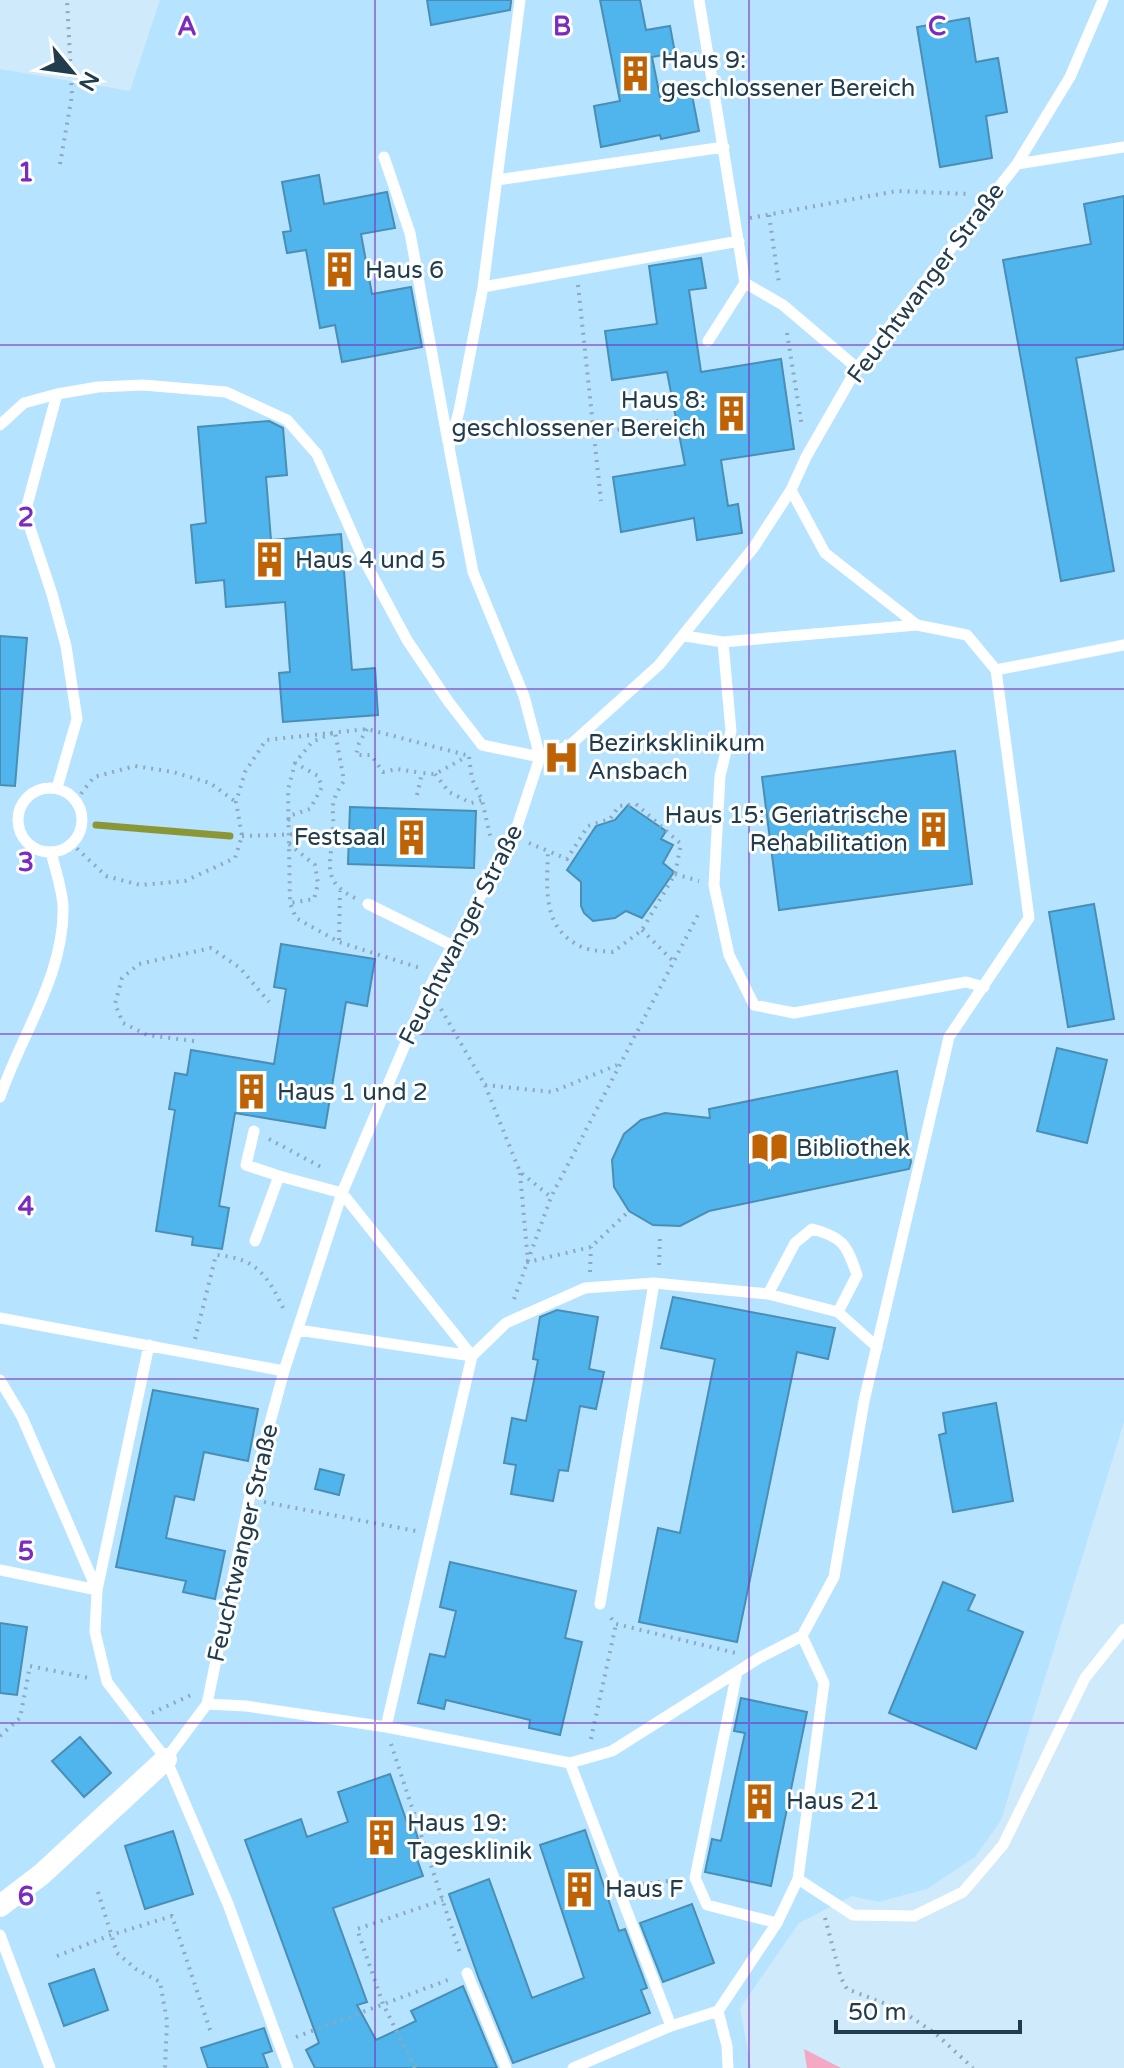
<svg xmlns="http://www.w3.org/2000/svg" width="1124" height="2068" viewBox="0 0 1124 2068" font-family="'Varela Round',sans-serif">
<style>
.built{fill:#b6e3ff}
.green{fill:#f5a8c4}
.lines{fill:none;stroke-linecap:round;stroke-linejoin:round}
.stream{stroke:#8b9735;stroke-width:7}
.building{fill:#50b5ed;stroke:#4a8eb5;stroke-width:2}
.path{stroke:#8ea9ba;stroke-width:4;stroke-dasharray:2 6;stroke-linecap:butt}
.lane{stroke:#fff;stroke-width:11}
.street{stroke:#fff;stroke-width:22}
.grid{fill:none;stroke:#7b2cbf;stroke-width:2;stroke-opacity:0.55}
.labels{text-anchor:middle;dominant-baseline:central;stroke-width:6;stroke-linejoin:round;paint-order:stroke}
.poi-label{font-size:24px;fill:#203c4d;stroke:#fff;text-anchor:start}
.street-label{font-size:24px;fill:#203c4d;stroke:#fff}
.grid-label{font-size:26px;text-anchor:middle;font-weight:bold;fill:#7b2cbf;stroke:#fff;stroke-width:6;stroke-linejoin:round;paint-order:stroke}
</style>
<rect width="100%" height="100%" fill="#cfeafb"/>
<path class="built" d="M160 0H1124V1422L1001 1820 975 1857 927 1889 878 1902 852 1896 799 1923 740 2008 751 2068H0V69L130 91Z"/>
<path class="green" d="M804 2049 841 2068H807Z"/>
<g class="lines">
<path class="stream" d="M96 825 230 836"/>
</g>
<path class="building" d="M427 0H511V2L510 10 431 25Z
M600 0H640L646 30 670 26 675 53 652 57 660 97 691 90 699 131 661 139 660 135 601 147 594 106 620 101Z
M969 18 976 62 998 58 1007 112 986 116 992 158 940 167 917 27Z
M319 175 324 204 387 192 395 228 361 234 372 294 411 287 422 347 342 362 335 325 320 328 306 250 287 253 283 232 291 231 282 182Z
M1124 196V349L1076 358 1114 571 1061 581 1003 260 1091 244 1084 204Z
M701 258 706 288 689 290 701 372 781 359 794 449 721 460 728 506 738 504 742 533 697 540 694 518 621 532 613 477 685 465 667 372 612 380 605 331 657 324 649 266Z
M269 421 283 428 287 475 266 477 271 540 341 534 352 670 375 668 378 715 283 722 279 673 290 672 285 602 226 607 224 580 196 583 191 525 206 523 198 427Z
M0 636 27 638 15 786 0 785Z
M955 751 972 884 779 910 762 777Z
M628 805 666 831 661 839 673 845 663 863 674 872 642 918 626 911 615 918 593 921 584 913 581 906V882L567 870 596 826 615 820Z
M350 807 476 811 474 868 348 864Z
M1094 904 1114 1019 1068 1027 1049 912Z
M281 944 375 959 367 1006 346 1002 325 1128 235 1113 219 1206 229 1208 222 1249 192 1245 193 1237 156 1231 175 1110 169 1109 175 1073 187 1075 191 1050 274 1064 286 989 274 987Z
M1057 1048 1107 1060 1087 1143 1037 1131Z
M897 1071 911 1162 909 1169 709 1211 680 1226 653 1225 629 1211 614 1187 612 1160 624 1134 641 1120 665 1113 710 1118 709 1109Z
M673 1297 835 1328 828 1359 797 1352 737 1642 639 1622 658 1528 680 1533 715 1359 661 1348Z
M557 1310 598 1317 589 1369 604 1372 596 1409 580 1406 568 1471 559 1470 553 1501 511 1494 516 1465 504 1463 512 1418 526 1421 538 1360 533 1359 540 1317Z
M153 1390 258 1409 248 1461 204 1452 194 1500 175 1496 166 1538 225 1551 215 1599 183 1592 186 1581 116 1567Z
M996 1403 1013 1501 953 1512 939 1435 946 1433 943 1413Z
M320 1469 344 1475 339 1495 315 1489Z
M450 1562 576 1591 565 1638 582 1642 560 1735 529 1728 530 1720 446 1700 444 1709 418 1703 430 1654 445 1657 456 1611 440 1607Z
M943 1582 975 1595 968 1610 1023 1632 976 1749 889 1713Z
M0 1623 27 1627 17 1695 0 1693Z
M741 1698 807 1712 771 1886 705 1872 712 1839 721 1841 745 1733 734 1731Z
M80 1737 111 1773 84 1797 52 1761Z
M390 1774 409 1828 414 1826 420 1845 413 1848 423 1876 333 1908 367 2002 357 2005 376 2040 416 2021 411 2011 463 1986 497 2068H315L306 2050 319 2043 245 1840 301 1819 307 1837 348 1822 338 1792Z
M585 1830 619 1931 625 1929 647 1988 641 1990 650 2013 513 2063 479 1979 449 1894 489 1879 532 1998 584 1978 540 1845Z
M173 1831 193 1894 145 1909 125 1846Z
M692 1904 714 1963 663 1982 640 1923Z
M94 1969 108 2010 64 2026 49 1984Z
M264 2028 272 2051 263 2054 268 2068H208L201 2048Z"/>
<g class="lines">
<path class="path" d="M60 164 72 95 67 0
M769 215 779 284
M750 218 897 191 970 194
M578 285 601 501
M787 333 802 427
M594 435 663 420
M367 729 359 743 356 755H371L383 772 397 769 422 773
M469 757 472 779 482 800 491 840
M435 774 449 792 471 803 482 800
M417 795 422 773 435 774 466 757
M76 800 94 777 135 766 173 772 210 783 236 802
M288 821 292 815 310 809 322 787 318 776 295 763
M242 836 333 833
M71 843 106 876 140 885 185 881 235 858 242 836 236 802 245 772 266 740 367 729 466 755
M529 843 548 851C547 887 541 929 582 947 590 951 604 951 613 952L642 930 675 874 681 844 636 804 619 806 610 819 588 826 567 859 548 851
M289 844 315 865 318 884 314 899 290 903
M675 874 699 881
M355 898C322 882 330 865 333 834 335 808 327 806 344 781L335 732 312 742 295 763 288 790 290 903 296 918 339 942 420 968
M642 930 673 961
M339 940 340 891
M441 1009 485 1085 520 1172 551 1197
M194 1041 147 1035 123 1023 115 1004 122 978 139 964 211 948 240 968 269 1002
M485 1085 552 1092 617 1065
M269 1139 321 1167
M520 1173 528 1262 591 1247 629 1211
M659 1265 660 1235
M590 1272 591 1247
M514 1299 551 1197 700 911
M195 1339 216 1255C257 1258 268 1276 285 1312
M264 1502 416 1531
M611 1618 616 1624 736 1653
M152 1713 191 1695
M0 1736 20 1718 30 1666 89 1678
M591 1739 616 1624
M391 1744 461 1956
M634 1885 677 1880
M98 1892 117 1953 136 1969 160 1982 167 2021 165 2068
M825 1918 841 1978 847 1989 899 2009 936 2034 973 2068
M57 1956 111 1935 172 1916 210 2030
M296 2037 453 1978
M415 2068 383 2004 357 1929 443 1900"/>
<path class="lane" d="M699 0 745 283 783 305 857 368
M384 157 410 233 448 442
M1017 164 1124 147
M497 180 724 147
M483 287 520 0
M708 341 745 283
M0 425 24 403 57 394 98 387 143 385 226 392 287 420 317 454 363 558 407 640 448 701 482 745 540 757 524 696 473 572 449 447 459 411 483 287 739 241
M685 636 723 642 731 731 720 776 714 885 729 955 754 1005 794 1013 966 982 984 987
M723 642 917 625
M996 670 1124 645
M57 788 77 719 66 646 52 594 25 513 57 394
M18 820a32 32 0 1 1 64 0a32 32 0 1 1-64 0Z
M368 904 451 945
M0 1097C21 1035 65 974 63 906 62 888 55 869 51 852
M254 1131 246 1165 279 1176
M255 1241 279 1176 342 1193 472 1356
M768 1294 795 1243 812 1229C843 1237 847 1245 857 1275L838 1312
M0 1318 284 1371
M298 1330 472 1356
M0 1380 22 1417 97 1590 95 1632 107 1682 166 1759 228 1904 288 2068
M0 1570 97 1590 149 1345
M600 1604 654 1283
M737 1672 695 1878 707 1905 777 1923 798 1879 824 1683 802 1636
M207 1704 246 1706 386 1727 570 1763 612 1751 759 1658 802 1636 834 1577 864 1401 949 1037 1029 918 996 670 967 635 917 625 825 553 791 490
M386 1727 472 1356 506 1323 585 1288 654 1283 768 1294 838 1312 877 1347
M166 1759 207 1704 249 1500 284 1371 342 1193 429 988 514 836 540 757 569 746 659 665 754 547 791 490 806 457 857 368 1017 164 1070 77 1103 0
M570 1763 671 2026
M798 1879 853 1915 914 1916 963 1892 1003 1845 1085 1678 1124 1629
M0 1935 50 2068
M467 1973 506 2068
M718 2011 727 2046 728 2068
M573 2068 671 2026 718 2011 777 1923"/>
<path class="street" d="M0 1906 42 1874 166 1759"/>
</g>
<path class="grid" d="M375 0V2068M749 0V2068M0 345H1124M0 689H1124M0 1034H1124M0 1379H1124M0 1723H1124"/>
<defs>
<symbol id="building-bare" viewBox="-9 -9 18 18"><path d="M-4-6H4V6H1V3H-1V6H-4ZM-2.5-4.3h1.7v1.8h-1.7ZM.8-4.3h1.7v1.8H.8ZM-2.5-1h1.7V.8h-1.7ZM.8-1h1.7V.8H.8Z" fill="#bd6305" stroke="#fff" stroke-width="2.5" paint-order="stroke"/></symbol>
<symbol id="hospital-bare" viewBox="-9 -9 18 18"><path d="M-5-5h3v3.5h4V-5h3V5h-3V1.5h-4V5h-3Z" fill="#bd6305" stroke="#fff" stroke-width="2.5" paint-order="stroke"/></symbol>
<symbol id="library-bare" viewBox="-9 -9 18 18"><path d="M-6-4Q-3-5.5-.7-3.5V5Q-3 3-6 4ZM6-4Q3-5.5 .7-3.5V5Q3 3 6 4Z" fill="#bd6305" stroke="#fff" stroke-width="2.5" paint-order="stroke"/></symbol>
</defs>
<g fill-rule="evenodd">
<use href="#building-bare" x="610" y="48" width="51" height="51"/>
<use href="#building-bare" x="314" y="244" width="51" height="51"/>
<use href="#building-bare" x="706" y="388" width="51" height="51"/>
<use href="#building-bare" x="244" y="534" width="51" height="51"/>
<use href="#hospital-bare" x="536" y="732" width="51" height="51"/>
<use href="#building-bare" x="908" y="804" width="51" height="51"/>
<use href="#building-bare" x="386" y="812" width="51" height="51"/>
<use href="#building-bare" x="226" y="1066" width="51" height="51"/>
<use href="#library-bare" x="744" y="1122" width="51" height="51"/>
<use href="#building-bare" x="734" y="1776" width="51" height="51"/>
<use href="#building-bare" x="356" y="1812" width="51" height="51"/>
<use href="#building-bare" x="554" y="1864" width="51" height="51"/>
</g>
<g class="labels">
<g class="poi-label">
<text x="661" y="60">Haus 9:<tspan x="661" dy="28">geschlossener Bereich</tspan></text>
<text x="365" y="270">Haus 6</text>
<text x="706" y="400" text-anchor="end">Haus 8:<tspan x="706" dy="28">geschlossener Bereich</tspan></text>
<text x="295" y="560">Haus 4 und 5</text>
<text x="588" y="743">Bezirksklinikum<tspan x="588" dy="28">Ansbach</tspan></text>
<text x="908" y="815" text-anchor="end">Haus 15: Geriatrische<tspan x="908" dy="28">Rehabilitation</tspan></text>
<text x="386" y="837" text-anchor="end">Festsaal</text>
<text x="277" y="1092">Haus 1 und 2</text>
<text x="796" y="1148">Bibliothek</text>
<text x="786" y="1801">Haus 21</text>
<text x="407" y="1823">Haus 19:<tspan x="407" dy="28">Tagesklinik</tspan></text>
<text x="605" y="1889">Haus F</text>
</g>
<g class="street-label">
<text transform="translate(926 283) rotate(-53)">Feuchtwanger Straße</text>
<text transform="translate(461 935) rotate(-63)">Feuchtwanger Straße</text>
<text transform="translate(243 1543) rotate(-77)">Feuchtwanger Straße</text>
</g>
</g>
<g class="grid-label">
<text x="187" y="35">A</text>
<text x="562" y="35">B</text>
<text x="937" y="35">C</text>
<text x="26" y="181">1</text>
<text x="26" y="526">2</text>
<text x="26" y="871">3</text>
<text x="26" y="1215">4</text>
<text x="26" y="1560">5</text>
<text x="26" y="1905">6</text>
</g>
<g transform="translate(72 72) rotate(119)" stroke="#ffffff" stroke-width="6" paint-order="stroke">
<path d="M0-6L14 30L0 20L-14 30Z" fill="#203c4d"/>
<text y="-12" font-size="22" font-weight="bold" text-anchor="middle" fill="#203c4d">N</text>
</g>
<path d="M836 2020v12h184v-12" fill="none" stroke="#203c4d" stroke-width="4"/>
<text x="848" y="2020" font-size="24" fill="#203c4d" stroke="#ffffff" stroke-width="6" paint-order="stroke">50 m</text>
</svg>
